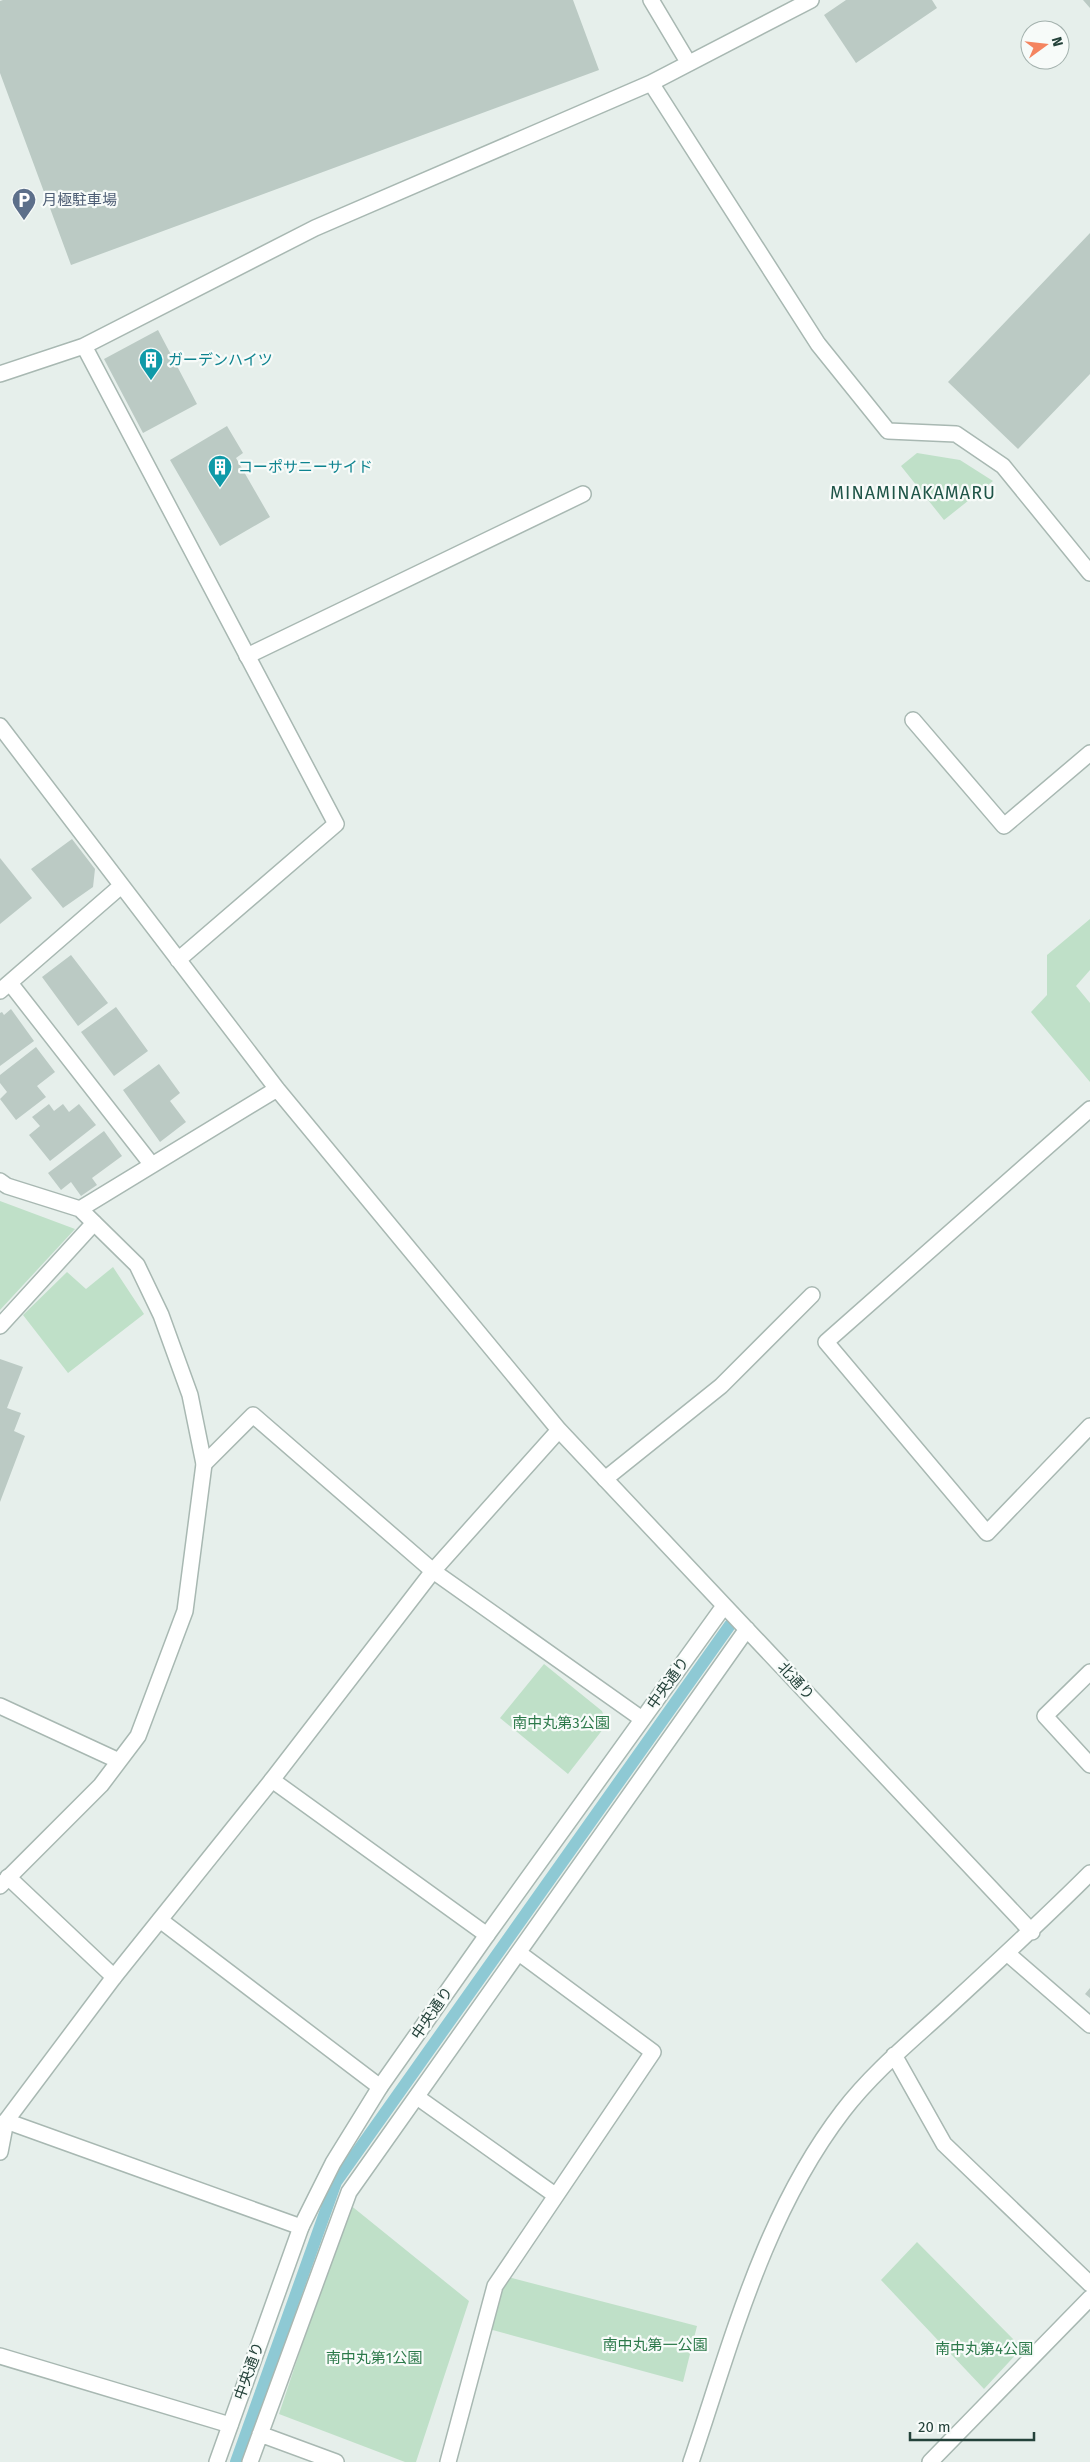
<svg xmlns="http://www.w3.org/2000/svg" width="1090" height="2462" viewBox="0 0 1090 2462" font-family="'Fira Sans','Noto Sans JP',sans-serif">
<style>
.green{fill:#bfe0c8}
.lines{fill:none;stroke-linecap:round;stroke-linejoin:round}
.stream{stroke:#8ec9d4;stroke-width:12}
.building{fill:#bbcac4}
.service-casing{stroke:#a8b8b2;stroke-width:18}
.minor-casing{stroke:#a8b8b2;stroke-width:18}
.service{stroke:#fff;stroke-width:15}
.minor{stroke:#fff;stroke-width:15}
.labels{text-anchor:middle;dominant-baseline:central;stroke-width:4.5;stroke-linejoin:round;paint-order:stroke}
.service-label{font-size:15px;fill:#4e5e75;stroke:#f7fbf9;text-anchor:start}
.culture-label{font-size:15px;fill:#0d838f;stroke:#f7fbf9;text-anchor:start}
.street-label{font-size:15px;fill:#24423a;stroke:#f7fbf9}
.park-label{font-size:15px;fill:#2d7a4b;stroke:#f7fbf9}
.quarter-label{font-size:18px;letter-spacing:1px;fill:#1f5548;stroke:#f7fbf9}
</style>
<rect width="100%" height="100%" fill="#e6efeb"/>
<path class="green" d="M917 453 960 460 993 481 944 520 901 466Z
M1090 919V970L1076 986 1090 1003V1082L1031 1012 1047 995V955Z
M0 1201 75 1229 0 1310Z
M113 1267 144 1314 68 1373 23 1315 67 1272 86 1289Z
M544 1664 602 1711 607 1724 568 1774 500 1718Z
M349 2204 469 2301 416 2462H405L279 2414Z
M917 2242 1022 2348 984 2389 881 2280Z
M500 2275 697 2326 683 2382 489 2329Z"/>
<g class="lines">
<path class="stream" d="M236 2462 336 2182 730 1625"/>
</g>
<path class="building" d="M3 0H573L599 70 71 265 0 73V1Z
M846 0H932L937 8 856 63 824 15Z
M1083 0H1090V8Z
M1090 233V374L1018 449 948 382Z
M158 330 197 404 143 433 104 359Z
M227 426 243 453 236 458 270 517 220 546 170 460Z
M72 839 95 869 93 887 63 908 31 869Z
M0 858 32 898 0 924Z
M71 955 108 1003 78 1026 42 977Z
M116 1007 148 1051 114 1076 81 1032Z
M11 1009 34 1041 0 1066V1013L2 1012 4 1015Z
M36 1047 55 1072 37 1086 46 1097 16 1120 0 1099 7 1092 0 1083V1075Z
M159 1064 180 1093 170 1101 186 1122 160 1142 123 1090Z
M49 1104 54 1111 63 1104 69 1112 79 1104 96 1125 50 1161 29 1135 40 1126 32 1117Z
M104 1131 122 1156 92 1178 97 1185 81 1196 71 1182 61 1190 48 1173Z
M0 1359 23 1367 7 1408 21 1413 14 1431 25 1436 0 1502Z
M1090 1988V1998L1085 1994Z"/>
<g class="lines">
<defs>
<path id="service" d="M247 656 583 494
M913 720 1004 826 1090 753
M0 1326 94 1223
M204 1464 253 1415 433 1571 642 1719
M605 1479 721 1386 812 1295
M272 1780 487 1935
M8 1877 114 1977
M160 1920 380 2087
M417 2097 555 2195
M6 2121 301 2227
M0 2356 230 2425"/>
<path id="minor" d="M651 0 688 62
M651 83 818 344 888 431 956 434 1003 466 1090 573
M84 346 336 824 178 960
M0 374 84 346 315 228 651 83 811 0
M0 726 277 1089 559 1430 1032 1932
M10 983 152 1165
M0 991 121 886
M1090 1109 826 1342 987 1533 1090 1426
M0 1181 7 1186 80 1209 137 1265 161 1315 190 1395 204 1464 185 1611 138 1736 101 1785 0 1886
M80 1209 277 1089
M1090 1672 1045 1716 1090 1765
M0 1706 119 1761
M1007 1953 1090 2025
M894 2055 944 2144 1090 2284
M0 2152 6 2121 114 1977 272 1780 433 1571 559 1430
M260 2434 336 2462
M217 2462 301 2227 333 2163 380 2087 487 1935 724 1606
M250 2462 349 2192 747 1629
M448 2462 495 2286 653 2052 519 1953
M691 2462C732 2341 764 2214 843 2111 872 2073 910 2042 945 2010 994 1965 1043 1920 1090 1873
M930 2462 1090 2298"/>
</defs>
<use href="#service" class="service-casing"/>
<use href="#minor" class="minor-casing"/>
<use href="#service" class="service"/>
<use href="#minor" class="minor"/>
</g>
<defs>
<symbol id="parking-pin" viewBox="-11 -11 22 30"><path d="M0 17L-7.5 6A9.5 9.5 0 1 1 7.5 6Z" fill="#5c6f8a" stroke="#f7fbf9"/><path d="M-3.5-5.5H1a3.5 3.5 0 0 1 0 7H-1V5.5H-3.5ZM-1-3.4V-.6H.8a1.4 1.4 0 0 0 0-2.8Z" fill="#fff"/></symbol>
<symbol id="building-pin" viewBox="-11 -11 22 30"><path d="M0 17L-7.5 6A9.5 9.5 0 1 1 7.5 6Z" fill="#0f9aa8" stroke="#f7fbf9"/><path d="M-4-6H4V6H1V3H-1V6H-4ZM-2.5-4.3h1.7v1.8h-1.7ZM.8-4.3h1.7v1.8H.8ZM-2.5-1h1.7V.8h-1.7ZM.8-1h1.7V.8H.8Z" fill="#fff"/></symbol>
</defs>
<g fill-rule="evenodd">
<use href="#parking-pin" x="10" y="186" width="28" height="38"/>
<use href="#building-pin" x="137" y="346" width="28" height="38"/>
<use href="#building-pin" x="206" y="453" width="28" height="38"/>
</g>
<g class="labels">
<g class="service-label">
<text x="42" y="200">月極駐車場</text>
</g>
<g class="culture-label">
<text x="168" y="360">ガーデンハイツ</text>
<text x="238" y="467">コーポサニーサイド</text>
</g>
<g class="street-label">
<text transform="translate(796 1681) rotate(47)">北通り</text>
<text transform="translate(668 1683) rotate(-54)">中央通り</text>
<text transform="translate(432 2013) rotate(-55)">中央通り</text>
<text transform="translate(249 2371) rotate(-70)">中央通り</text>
</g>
<g class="park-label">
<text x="561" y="1723">南中丸第3公園</text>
<text x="655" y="2345">南中丸第一公園</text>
<text x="984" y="2349">南中丸第4公園</text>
<text x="374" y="2358">南中丸第1公園</text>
</g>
<g class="quarter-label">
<text x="913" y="493">MINAMINAKAMARU</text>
</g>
</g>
<g transform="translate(1045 45) rotate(75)"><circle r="24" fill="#f7fbf9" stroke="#a3b1ad"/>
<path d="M0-4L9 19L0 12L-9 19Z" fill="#f4845f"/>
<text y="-8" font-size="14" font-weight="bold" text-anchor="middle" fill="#24423a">N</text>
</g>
<path d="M910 2432v8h124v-8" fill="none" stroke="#24423a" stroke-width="2.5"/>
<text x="918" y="2432" font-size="15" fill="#24423a" stroke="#f7fbf9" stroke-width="4" paint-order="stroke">20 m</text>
</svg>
